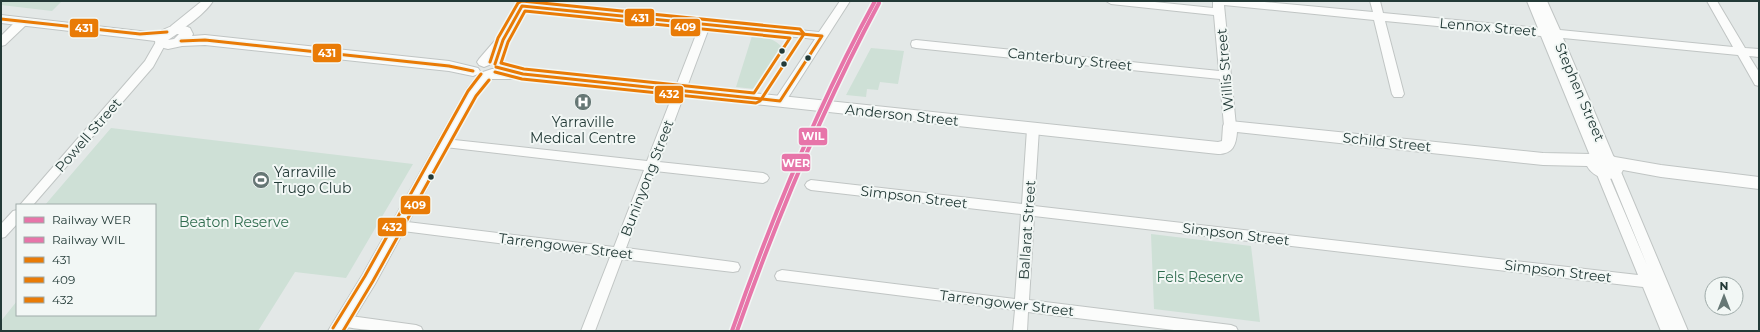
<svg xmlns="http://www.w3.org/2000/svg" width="1760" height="332" viewBox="0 0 1760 332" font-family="Montserrat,sans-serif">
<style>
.green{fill:#cee0d6}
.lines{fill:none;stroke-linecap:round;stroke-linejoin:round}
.minor-casing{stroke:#c0c5c4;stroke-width:2}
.tertiary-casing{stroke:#c0c5c4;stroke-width:2}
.minor{fill:#fbfcfb;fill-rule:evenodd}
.tertiary{fill:#fbfcfb;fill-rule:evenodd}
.bus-1-casing{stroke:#f2f7f5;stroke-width:6}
.bus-2-casing{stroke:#f2f7f5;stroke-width:6}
.bus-3-casing{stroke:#f2f7f5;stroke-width:6}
.bus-1{stroke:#e97b06;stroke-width:3}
.bus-2{stroke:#e97b06;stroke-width:3}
.bus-3{stroke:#e97b06;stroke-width:3}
.rail-1-casing{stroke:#f2f7f5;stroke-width:7}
.rail-2-casing{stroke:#f2f7f5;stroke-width:7}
.rail-1{stroke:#e775a9;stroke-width:4}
.rail-2{stroke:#e775a9;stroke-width:4}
.bus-dot{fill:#233a37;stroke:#f2f7f5;stroke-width:1.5}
.labels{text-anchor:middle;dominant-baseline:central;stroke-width:4;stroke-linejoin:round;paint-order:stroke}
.street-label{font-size:14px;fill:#233a37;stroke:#f2f7f5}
.poi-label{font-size:14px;fill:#233a37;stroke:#f2f7f5}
.park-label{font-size:14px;fill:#316d50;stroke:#f2f7f5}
.line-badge{stroke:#f2f7f5;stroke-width:1.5}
.badge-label{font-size:11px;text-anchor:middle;font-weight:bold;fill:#fff}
</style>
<rect width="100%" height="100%" fill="#e3e8e7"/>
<path class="green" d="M1 1H62L52 11 1 5Z
M752 36C766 38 772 37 782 47V53L759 86 755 89 736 87Z
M871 48 904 51 898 84 880 82 878 90 867 89 866 97 846 95Z
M111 128 413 164 346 278 295 272 258 331H1V321L17 301V315H155V205H45Z
M1151 234 1251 246 1260 322 1154 309Z"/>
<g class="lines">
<defs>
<path id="minor" d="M202 1H213C208 10 181 34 171 32L170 29 171 26Z
M840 1H850L784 104H776L774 101 815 39 709 28 659 162 763 173 767 175 769 178 767 181 763 183 655 171 626 248 733 262 738 263 740 267 738 271 733 272 622 259 595 331H581L610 257 395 230 393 226 395 222 399 221 614 247 644 170 445 147 441 146 439 143 441 140 445 139 647 161 699 27 522 9 517 6 518 4 522 3 819 32Z
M1106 1H1145L1213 8V1H1254L1373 12 1370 1H1380L1383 13 1538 28 1527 1H1547L1560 30 1733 47 1707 1H1717L1745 48 1759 49V57L1749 56 1759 72V86L1755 85 1738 55 1563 38 1615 160 1613 163 1609 165 1605 163 1603 159 1601 161 1597 163 1593 161 1591 158 1541 36 1385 21 1404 94 1402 97H1394L1392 94 1374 20 1224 5 1236 126 1234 129 1230 130 1226 129 1224 126 1220 79 916 48 912 47 911 44 912 41 916 40 1219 71 1214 15 1111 4Z
M22 18 27 22 26 25 5 45 1 46V36L18 19Z
M161 39 165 40 166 43 153 67 33 205H20L145 61 157 40Z
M1033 125 1037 126 1039 129 1034 206 1638 275 1596 172 1598 169 1602 167 1606 169 1647 265 1609 172 1611 169 1615 167 1619 169 1621 172 1688 331H1661L1643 287 1034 216 1029 300 1231 325 1236 327 1238 331H1182L1028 312 1027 331H1013L1015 310 777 280 775 276 777 272 782 270 1015 299 1021 214 811 190 807 188 805 185 807 182 811 180 1022 204 1027 129 1029 126Z
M17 210V224L5 237 1 238V224L13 211Z
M343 315 416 325 421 327 423 331C396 331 364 332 338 325L336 321 338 317Z"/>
<path id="tertiary" d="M519 1H531L508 43 489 65 484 67 479 65 477 62 479 59 498 37Z
M1 15 157 33C169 27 177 22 190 28L193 34 192 36 205 35 449 61 478 68 480 71 478 74 473 76 449 71 205 45 182 46 168 49 156 46 155 41 139 39 1 23ZM177 34H179L174 39 168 40Z
M492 69H523L1218 142 1222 141 1223 126 1225 122 1230 121 1543 153 1591 154 1604 152 1615 157 1661 165 1759 177V189L1661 177 1623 170C1616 185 1594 179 1587 166L1543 165 1237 132C1236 145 1233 154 1218 154L523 79H491L477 96 375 284 346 331H328L363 274 467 89 480 73Z"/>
</defs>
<use href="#minor" class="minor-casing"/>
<use href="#tertiary" class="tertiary-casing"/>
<use href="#minor" class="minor"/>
<use href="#tertiary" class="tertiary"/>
<defs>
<path id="bus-1" d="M1 19 140 34 167 32
M181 41 205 40 449 66 473 71
M495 64 503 40 522 6 822 36 780 101 523 74 496 67"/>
<path id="bus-2" d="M525 11 790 38 754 93 524 69 501 63 508 42Z
M343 331 373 281 476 96 489 80"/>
<path id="bus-3" d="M490 62 498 38 518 3 522 1 800 29 804 34 760 101 756 103 522 79 495 72
M333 328 365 276 468 91 481 74"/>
</defs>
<use href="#bus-1" class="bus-1-casing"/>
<use href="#bus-2" class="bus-2-casing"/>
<use href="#bus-3" class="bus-3-casing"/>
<use href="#bus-1" class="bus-1"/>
<use href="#bus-2" class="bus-2"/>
<use href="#bus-3" class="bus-3"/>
<defs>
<path id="rail-1" d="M732 331C772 217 817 107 875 1"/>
<path id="rail-2" d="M737 331C777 218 822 109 879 3"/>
</defs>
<use href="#rail-1" class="rail-1-casing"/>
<use href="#rail-2" class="rail-2-casing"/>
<use href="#rail-1" class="rail-1"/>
<use href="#rail-2" class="rail-2"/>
</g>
<defs>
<symbol id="hospital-disc" viewBox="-11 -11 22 22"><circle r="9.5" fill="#667775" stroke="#f2f7f5"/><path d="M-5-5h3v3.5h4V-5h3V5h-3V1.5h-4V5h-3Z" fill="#fff"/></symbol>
<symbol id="stadium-disc" viewBox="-11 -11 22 22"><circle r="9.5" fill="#667775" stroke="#f2f7f5"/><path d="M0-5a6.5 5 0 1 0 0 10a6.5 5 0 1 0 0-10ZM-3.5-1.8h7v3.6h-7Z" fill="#fff"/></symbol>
</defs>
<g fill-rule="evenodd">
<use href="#hospital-disc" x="573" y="92" width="20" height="20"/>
<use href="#stadium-disc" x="251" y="170" width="20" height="20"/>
</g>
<g class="bus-dot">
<circle cx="782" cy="51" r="3.5"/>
<circle cx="808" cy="58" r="3.5"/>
<circle cx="784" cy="64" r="3.5"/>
<circle cx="431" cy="177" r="3.5"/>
</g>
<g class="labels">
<g class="street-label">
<text transform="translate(1488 27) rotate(5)">Lennox Street</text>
<text transform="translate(1070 59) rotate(6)">Canterbury Street</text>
<text transform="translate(1225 70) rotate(-95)">Willis Street</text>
<text transform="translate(1580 92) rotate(67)">Stephen Street</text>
<text transform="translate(902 115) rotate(6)">Anderson Street</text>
<text transform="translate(88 135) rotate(-49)">Powell Street</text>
<text transform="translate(1387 142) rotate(6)">Schild Street</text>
<text transform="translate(647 178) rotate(-69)">Buninyong Street</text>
<text transform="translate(914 197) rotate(7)">Simpson Street</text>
<text transform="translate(1027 230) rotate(-86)">Ballarat Street</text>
<text transform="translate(1236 234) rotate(7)">Simpson Street</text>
<text transform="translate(566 246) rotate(7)">Tarrengower Street</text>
<text transform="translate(1558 271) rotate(7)">Simpson Street</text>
<text transform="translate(1007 303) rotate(7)">Tarrengower Street</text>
</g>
<g class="poi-label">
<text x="583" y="122">Yarraville<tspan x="583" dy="16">Medical Centre</tspan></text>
<text x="274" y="172" text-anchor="start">Yarraville<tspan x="274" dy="16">Trugo Club</tspan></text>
</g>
<g class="park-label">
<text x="234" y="222">Beaton Reserve</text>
<text x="1200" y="277">Fels Reserve</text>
</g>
</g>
<g class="line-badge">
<rect x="624" y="8" width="31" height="19" rx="4" fill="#e97b06"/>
<rect x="670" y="18" width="31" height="19" rx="4" fill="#e97b06"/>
<rect x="69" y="18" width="30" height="20" rx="4" fill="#e97b06"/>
<rect x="312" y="43" width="30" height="20" rx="4" fill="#e97b06"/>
<rect x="654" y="85" width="30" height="19" rx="4" fill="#e97b06"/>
<rect x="798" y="127" width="30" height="19" rx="4" fill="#e775a9"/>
<rect x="781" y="153" width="30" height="19" rx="4" fill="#e775a9"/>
<rect x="400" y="195" width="31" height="20" rx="4" fill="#e97b06"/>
<rect x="377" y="217" width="30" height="20" rx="4" fill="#e97b06"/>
</g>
<g class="badge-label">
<text x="640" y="22">431</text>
<text x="685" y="31">409</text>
<text x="84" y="32">431</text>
<text x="327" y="57">431</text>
<text x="669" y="98">432</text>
<text x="813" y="140">WIL</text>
<text x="796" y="167">WER</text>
<text x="415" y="209">409</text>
<text x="392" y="231">432</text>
</g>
<rect width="1760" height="332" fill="none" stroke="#233a37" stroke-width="4"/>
<rect x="16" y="204" width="140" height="112" fill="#f2f7f5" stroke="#9faba9"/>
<rect x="24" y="217" width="20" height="6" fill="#e775a9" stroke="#9faba9"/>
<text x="52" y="224" font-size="12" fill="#233a37">Railway WER</text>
<rect x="24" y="237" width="20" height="6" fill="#e775a9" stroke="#9faba9"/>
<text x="52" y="244" font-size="12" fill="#233a37">Railway WIL</text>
<rect x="24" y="257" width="20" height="6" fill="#e97b06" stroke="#9faba9"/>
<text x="52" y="264" font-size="12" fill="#233a37">431</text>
<rect x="24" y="277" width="20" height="6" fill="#e97b06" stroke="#9faba9"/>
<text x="52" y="284" font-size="12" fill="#233a37">409</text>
<rect x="24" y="297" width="20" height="6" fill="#e97b06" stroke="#9faba9"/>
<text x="52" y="304" font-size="12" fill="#233a37">432</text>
<g transform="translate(1724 296)"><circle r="19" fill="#f2f7f5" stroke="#9faba9"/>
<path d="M0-3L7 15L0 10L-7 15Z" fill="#667775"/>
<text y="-6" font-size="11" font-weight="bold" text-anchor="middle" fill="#233a37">N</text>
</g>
</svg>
